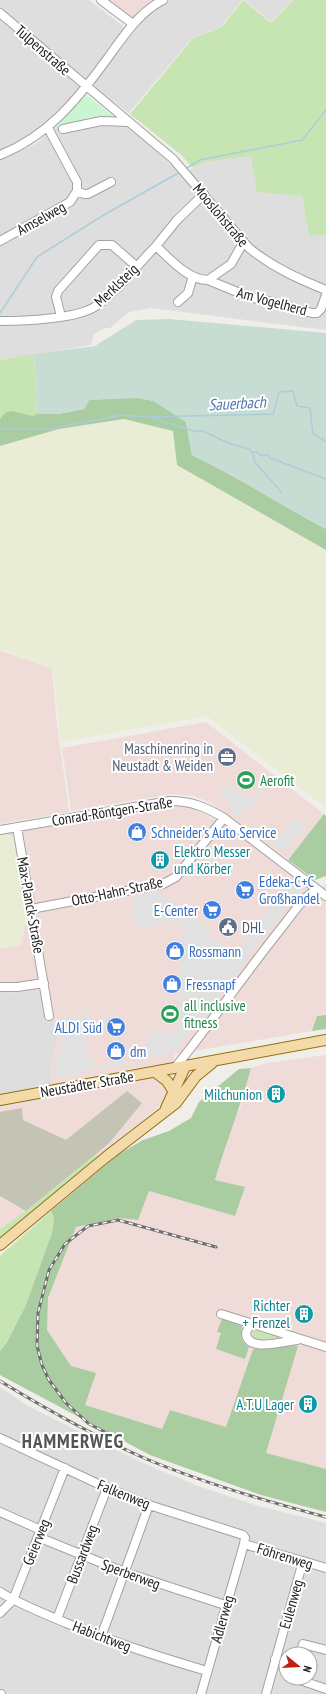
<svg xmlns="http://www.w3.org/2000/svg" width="326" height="1694" viewBox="0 0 326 1694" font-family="'PT Sans Narrow',sans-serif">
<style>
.residential{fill:#dfdede;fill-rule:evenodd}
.commercial{fill:#efdcd9}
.construction{fill:#c3c4b4}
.farmland{fill:#e9edd5}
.grass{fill:#c7e5b3}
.forest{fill:#aacca1}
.wetland{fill:#c7ddd4}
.park{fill:#caf5d1}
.parking{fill:#e1e1e1}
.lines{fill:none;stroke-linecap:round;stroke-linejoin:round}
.stream{stroke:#adccda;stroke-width:1.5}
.minor-casing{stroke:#a2a2a2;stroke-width:10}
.major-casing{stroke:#90700d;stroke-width:12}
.minor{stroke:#fff;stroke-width:8}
.major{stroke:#f4daa9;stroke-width:10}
.rail-casing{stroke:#6f6f6f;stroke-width:3}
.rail{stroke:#fff;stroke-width:1.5;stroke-dasharray:4.5;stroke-linecap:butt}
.labels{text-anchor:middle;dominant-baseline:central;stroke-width:4;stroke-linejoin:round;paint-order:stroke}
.street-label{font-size:15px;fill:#212121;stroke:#fff}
.service-label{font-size:15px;fill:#4e5e75;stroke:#fff;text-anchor:end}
.leisure-label{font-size:15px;fill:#27864d;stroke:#fff;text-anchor:start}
.shop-label{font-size:15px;fill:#366cbe;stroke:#fff;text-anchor:start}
.culture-label{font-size:15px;fill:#0d838f;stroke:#fff;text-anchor:end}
.water-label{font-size:16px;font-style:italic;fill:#5477a9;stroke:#fff}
.district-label{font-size:19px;font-weight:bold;letter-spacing:1px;fill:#545454;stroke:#fff}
</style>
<rect width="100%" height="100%" fill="#f0eee8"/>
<path class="residential" d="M0 0H89L127 29 82 86 45 124 32 136 0 152Z
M170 0H242L221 27 192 38 129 113 91 85 146 15 157 6Z
M244 0H292L271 22Z
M113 116 128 126 181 174 205 162 251 156 302 196 309 236 326 235V330L151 308 129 312 110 328H104L94 334 91 345 0 360V161L37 143 56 126 110 119Z
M35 989 41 995 46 1019 54 1018 57 1038 50 1072 54 1098 0 1107V990L14 993Z
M0 1387 28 1406 145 1464 198 1486 255 1505 326 1523V1694H0ZM286 1654H310V1678H286Z"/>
<path class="commercial" d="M108 0H158L133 20Z
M0 651 52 668 56 716 69 812 0 824Z
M206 722 324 814 288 860 211 803 194 796 173 794 71 811 62 748Z
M187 805 242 834 307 888 323 887 326 884V1015L317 1017 312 1031 175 1054 166 1096 161 1105 97 1157 95 1155 26 1211 0 1229V1107L54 1098 50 1072 57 1038 54 1018 46 1019 41 995 35 989 14 993 0 990V834L141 808Z
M326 1055V1469L266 1454 297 1346 291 1345 264 1349H253L226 1427 170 1410 162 1429 85 1405 71 1366 47 1330 48 1298 76 1227 119 1218 138 1220 149 1191 235 1216 215 1181 228 1135 241 1105 251 1068 267 1063Z"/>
<path class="construction" d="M127 1091 142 1103 110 1142 95 1155 26 1211 0 1196V1112L22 1108 23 1120 66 1140Z"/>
<path class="farmland" d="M124 419 173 431 177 465 326 550V808L207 716 61 742 53 668 0 650V446L59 429Z
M7 834 13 837 27 917 21 945 0 949V835Z"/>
<path class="grass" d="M243 0 271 23 293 0H326V235L309 236 302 196 257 192 251 156 205 162 193 168 180 154 130 114 193 38 222 27Z
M34 354 37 414 33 416 13 411 0 419V360Z
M95 1155 97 1157 0 1238V1229L26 1211Z
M51 1211 54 1218 52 1233 25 1307 6 1344 0 1351V1256Z
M258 1329 283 1337V1338L262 1341 252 1338 253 1331Z"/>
<path class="forest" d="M114 398H138L154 401 186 422 192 455C238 477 281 505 326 529V550L177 465 173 431 124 419 59 429 0 446V419L6 412 13 411 33 416 37 414H58L84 409 89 400Z
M324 814 326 816V876L315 880 288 860Z
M326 1015V1029L312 1031 317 1016Z
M251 1068C241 1106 226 1142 215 1180L245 1187 235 1216 149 1191 138 1220 119 1218 76 1227 48 1298 47 1330 71 1366 96 1373 85 1405 162 1429 170 1410 226 1427 253 1349C268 1349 283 1343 298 1346L266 1453 326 1469V1512L261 1495 150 1455 0 1375V1351L6 1344 25 1307 52 1233 54 1218 51 1211 119 1154 143 1140 169 1131 191 1118 199 1102 239 1069Z
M222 1319 242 1326C240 1335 240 1342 249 1347L245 1359 216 1349 221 1333 217 1332Z"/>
<path class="wetland" d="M169 319 326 333V529C281 505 238 477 192 455L186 422 154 401 138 398 89 400 84 409 58 414H37L34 354 95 346 136 320Z"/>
<path class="park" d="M86 95 113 116 111 119 57 127 56 126Z"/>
<path class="parking" d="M228 783 250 800 262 785 263 791 248 810 245 808 238 816 227 808 231 803 219 794Z
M294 817 305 826 285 852 269 840 272 836 277 839Z
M290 880 301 889 174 1053 171 1051 166 1056 152 1057 151 1053 147 1057 146 1060 138 1062 137 1059 151 1032 177 1031 183 924H155V928L139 927 138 923H135L131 900H135L134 896 158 892 210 929 206 933 231 952 235 948 239 951Z
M86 1014H89L88 1018 82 1024 90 1062 104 1065 127 1060 128 1064 102 1069V1066L88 1068V1072L57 1078 56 1073H53L57 1055 60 1056 62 1052 55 1020Z"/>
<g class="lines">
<path class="stream" d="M185 169 200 160 302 140 326 110
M0 313 37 257 102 216 180 172
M148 417 194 431H203L228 443 249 449 252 452H257L260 455H268L270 458 326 479
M0 429H50L121 415 146 417 273 414 279 392 293 391 297 406 310 408 313 434 326 441
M252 452 255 462 282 493"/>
<defs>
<path id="minor" d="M101 0 133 24
M0 13 173 159 249 248C272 267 298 279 326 290
M63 129 101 121 129 122
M0 155C48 136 77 100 107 59 123 37 138 13 163 0
M77 191 84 194H88L111 182
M204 194 177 220 156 246C170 259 188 280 208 280L231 264 243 243
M0 241 70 202 77 191V182L48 128
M208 280 252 298 261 299 312 313H317L321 309 326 295
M178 302 188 293 193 276
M61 316 56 297 58 291 99 245H112L136 266
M0 321C23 321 78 319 96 306 118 291 137 265 156 246
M17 827 49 1016
M0 830 170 801C191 801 206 807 224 818L326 896
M31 909 163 884 176 877 224 818
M0 987H17L44 983
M174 1069C212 1022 246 972 283 926 291 916 306 893 317 890
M221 1314 326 1347
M254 1324 249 1326 246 1333C247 1353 285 1341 297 1340
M0 1438 107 1488 149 1505 243 1535 245 1538 244 1544 201 1694
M0 1512 41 1530
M38 1537 124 1572 225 1605
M244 1544 326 1568
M0 1592C21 1605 43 1613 66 1623 113 1642 159 1657 207 1671
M0 1613 13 1600 65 1468
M57 1619 107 1488
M101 1637 149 1505
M300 1654 303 1644 326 1650
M275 1659 286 1662
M294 1678 326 1689
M0 1694H1
M266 1694 303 1561"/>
<path id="major" d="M155 1072 167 1081 174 1092
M0 1100 326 1040
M166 1108 185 1067
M0 1245 106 1157 176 1103 196 1076 212 1063"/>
</defs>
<use href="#minor" class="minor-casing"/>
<use href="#major" class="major-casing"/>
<use href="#minor" class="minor"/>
<use href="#major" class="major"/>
<defs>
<path id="rail" d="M0 1381C46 1409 94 1436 144 1458 203 1483 265 1501 326 1517
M117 1438 89 1424 66 1403 49 1380 42 1365 37 1346 38 1313 49 1270 65 1244 88 1226 118 1220 216 1247"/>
</defs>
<use href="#rail" class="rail-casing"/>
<use href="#rail" class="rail"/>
</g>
<defs>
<symbol id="office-disc" viewBox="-11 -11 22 22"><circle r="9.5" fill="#5c6f8a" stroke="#fff"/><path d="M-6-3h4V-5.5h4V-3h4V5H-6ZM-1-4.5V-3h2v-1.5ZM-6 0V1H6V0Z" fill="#fff"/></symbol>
<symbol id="stadium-disc" viewBox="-11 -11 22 22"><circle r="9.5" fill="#2e9e5b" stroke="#fff"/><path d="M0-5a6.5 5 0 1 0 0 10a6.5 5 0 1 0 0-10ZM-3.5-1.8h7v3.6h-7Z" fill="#fff"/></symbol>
<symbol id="shop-disc" viewBox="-11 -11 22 22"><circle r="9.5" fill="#3f7fe0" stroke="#fff"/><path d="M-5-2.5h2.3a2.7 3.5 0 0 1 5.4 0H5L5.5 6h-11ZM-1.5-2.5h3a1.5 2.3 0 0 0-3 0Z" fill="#fff"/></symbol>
<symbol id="building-disc" viewBox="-11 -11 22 22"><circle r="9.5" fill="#0f9aa8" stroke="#fff"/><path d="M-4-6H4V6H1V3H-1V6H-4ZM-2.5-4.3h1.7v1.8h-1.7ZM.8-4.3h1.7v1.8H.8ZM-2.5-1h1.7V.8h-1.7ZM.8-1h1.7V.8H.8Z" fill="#fff"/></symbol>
<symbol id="supermarket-disc" viewBox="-11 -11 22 22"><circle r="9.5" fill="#3f7fe0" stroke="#fff"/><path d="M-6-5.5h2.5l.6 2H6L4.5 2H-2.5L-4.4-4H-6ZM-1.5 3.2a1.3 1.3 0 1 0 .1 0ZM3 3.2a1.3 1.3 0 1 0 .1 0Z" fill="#fff"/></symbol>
<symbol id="civic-disc" viewBox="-11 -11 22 22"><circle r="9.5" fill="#5c6f8a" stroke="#fff"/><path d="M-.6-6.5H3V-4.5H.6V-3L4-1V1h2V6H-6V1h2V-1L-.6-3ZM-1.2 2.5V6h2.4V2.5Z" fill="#fff"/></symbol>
</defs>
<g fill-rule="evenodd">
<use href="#office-disc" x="216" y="746" width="22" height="22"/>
<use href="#stadium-disc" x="235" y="769" width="22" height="22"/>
<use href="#shop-disc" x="126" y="821" width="22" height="22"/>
<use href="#building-disc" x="149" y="849" width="22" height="22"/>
<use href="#supermarket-disc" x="234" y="879" width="22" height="22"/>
<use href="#supermarket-disc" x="201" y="899" width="22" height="22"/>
<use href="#civic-disc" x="217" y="916" width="22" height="22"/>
<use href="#shop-disc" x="164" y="940" width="22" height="22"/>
<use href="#shop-disc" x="161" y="973" width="22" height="22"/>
<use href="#stadium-disc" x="159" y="1003" width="22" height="22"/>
<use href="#supermarket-disc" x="105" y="1016" width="22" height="22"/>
<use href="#shop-disc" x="105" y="1040" width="22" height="22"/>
<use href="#building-disc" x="265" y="1083" width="22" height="22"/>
<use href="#building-disc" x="293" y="1303" width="22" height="22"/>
<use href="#building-disc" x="297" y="1393" width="22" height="22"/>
</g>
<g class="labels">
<g class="street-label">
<text transform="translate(43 50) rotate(41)">Tulpenstraße</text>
<text transform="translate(221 215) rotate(50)">Mooslohstraße</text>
<text transform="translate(41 218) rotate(-29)">Amselweg</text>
<text transform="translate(116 285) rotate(-44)">Merklsteig</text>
<text transform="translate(272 301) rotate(15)">Am Vogelherd</text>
<text transform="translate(112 811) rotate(-9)">Conrad-Röntgen-Straße</text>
<text transform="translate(117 891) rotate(-12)">Otto-Hahn-Straße</text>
<text transform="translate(31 905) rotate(80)">Max-Planck-Straße</text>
<text transform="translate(87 1084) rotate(-10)">Neustädter Straße</text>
<text transform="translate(124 1494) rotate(22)">Falkenweg</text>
<text transform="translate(36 1542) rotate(-68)">Geierweg</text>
<text transform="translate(82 1554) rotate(-69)">Bussardweg</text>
<text transform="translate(285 1556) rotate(17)">Föhrenweg</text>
<text transform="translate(131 1574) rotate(20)">Sperberweg</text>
<text transform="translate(291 1604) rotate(-74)">Eulenweg</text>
<text transform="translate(222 1619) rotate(-74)">Adlerweg</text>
<text transform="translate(102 1636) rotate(21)">Habichtweg</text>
</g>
<g class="service-label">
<text x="213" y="748">Maschinenring in<tspan x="213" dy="17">Neustadt &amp; Weiden</tspan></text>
<text x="242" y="927" text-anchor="start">DHL</text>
</g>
<g class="leisure-label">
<text x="260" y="780">Aerofit</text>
<text x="184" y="1005">all inclusive<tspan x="184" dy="17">fitness</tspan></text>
</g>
<g class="shop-label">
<text x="151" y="832">Schneider's Auto Service</text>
<text x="259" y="881">Edeka-C+C<tspan x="259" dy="17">Großhandel</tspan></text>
<text x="198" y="910" text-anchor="end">E-Center</text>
<text x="189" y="951">Rossmann</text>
<text x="186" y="984">Fressnapf</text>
<text x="102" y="1027" text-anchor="end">ALDI Süd</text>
<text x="130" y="1051">dm</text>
</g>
<g class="culture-label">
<text x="174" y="851" text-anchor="start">Elektro Messer<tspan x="174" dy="17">und Körber</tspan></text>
<text x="262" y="1094">Milchunion</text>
<text x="290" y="1305">Richter<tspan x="290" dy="17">+ Frenzel</tspan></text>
<text x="294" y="1404">A.T.U Lager</text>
</g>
<g class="water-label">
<text transform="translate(237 403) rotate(-3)">Sauerbach</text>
</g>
<g class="district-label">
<text x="73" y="1441">HAMMERWEG</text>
</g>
</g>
<g transform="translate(298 1666) rotate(108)"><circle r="19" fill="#ffffff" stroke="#a6a6a6"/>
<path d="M0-3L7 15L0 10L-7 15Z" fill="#c02112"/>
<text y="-6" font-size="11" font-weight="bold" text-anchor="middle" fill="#212121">N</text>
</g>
</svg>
